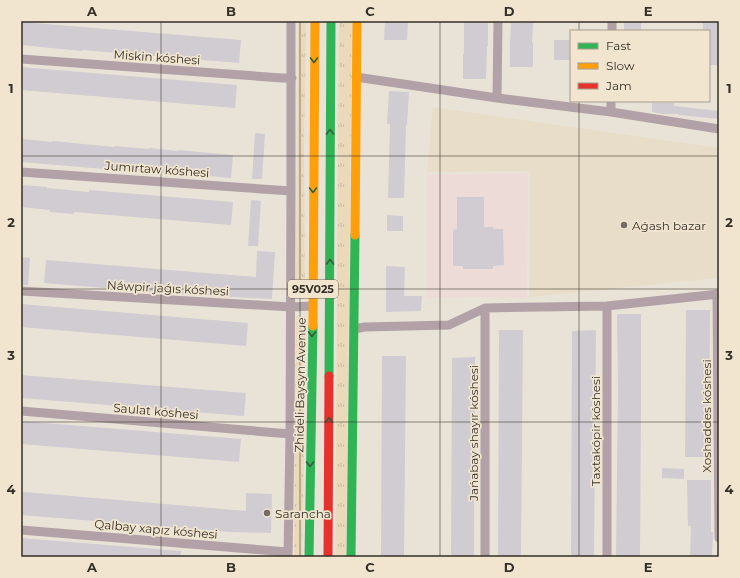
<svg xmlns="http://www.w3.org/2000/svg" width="740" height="578" viewBox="0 0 740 578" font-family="Montserrat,sans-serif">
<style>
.built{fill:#e8ddc8}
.education{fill:#eddbd7}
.grass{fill:url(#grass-tufts)}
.building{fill:#d0ccd2}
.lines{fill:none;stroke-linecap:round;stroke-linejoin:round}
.street{stroke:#b2a2a7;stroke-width:9}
.fast{stroke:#30b455;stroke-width:9}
.slow{stroke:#ff9f0a;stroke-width:9}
.jam{stroke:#e5322d;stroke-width:9}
.oneway{stroke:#335e37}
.grid{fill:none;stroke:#342f27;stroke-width:1;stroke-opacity:0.55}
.poi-dot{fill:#736e65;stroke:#f1e5cf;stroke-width:1.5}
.labels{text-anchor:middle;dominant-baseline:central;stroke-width:3.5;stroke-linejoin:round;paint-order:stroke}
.shield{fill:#f1e5cf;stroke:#6d6659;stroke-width:1}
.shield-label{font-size:11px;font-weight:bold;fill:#342f27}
.street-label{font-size:12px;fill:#342f27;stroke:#f1e5cf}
.poi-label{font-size:12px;fill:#342f27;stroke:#f1e5cf;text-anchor:start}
.neatline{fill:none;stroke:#342f27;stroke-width:1.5}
.grid-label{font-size:13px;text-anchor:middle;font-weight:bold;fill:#342f27}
</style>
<defs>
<pattern id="grass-tufts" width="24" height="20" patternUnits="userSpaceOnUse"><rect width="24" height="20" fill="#ebdaba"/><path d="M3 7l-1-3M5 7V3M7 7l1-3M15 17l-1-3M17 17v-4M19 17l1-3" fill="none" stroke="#cabba0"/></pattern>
</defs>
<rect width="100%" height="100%" fill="#e9e3d7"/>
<path class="built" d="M433 107 719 148V278L529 297 530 171 427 172Z"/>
<path class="education" d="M528 173 527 298 476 297 427 298V175Z"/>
<path class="grass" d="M298 21H306L304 152 305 298 296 296Z
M339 21H352L346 557H335Z
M296 316H305L303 366 304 468 302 557H294Z"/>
<path class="building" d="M385 21 408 22 407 40H384Z
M464 21H488V46H487L486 79H463V54H464Z
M624 21H641V30H624Z
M703 21H719V65H709V31H703Z
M21 22 241 40 239 63 82 50V51L21 45Z
M511 22 533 23 532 43H533V67H510V43Z
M554 40H571V60H554Z
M21 67 237 85 235 108 21 90Z
M389 91 409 92 407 125H406L404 198H388L390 124H387Z
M652 103H674V106L719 111V119L678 115V114H662L652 112Z
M255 133 265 134 262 179H252Z
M23 139 52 142 53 141 114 147V146L149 149V148L178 151V150L233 155 231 178 171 173 104 168V169L21 162Z
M23 185 47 187V188L89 192V190L233 202 231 225 74 212V214L50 212V210L21 207Z
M457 197H484V227H493V229H503L504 265 493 266V269H463V266H453V230L457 229Z
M251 200 261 201 258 246H248Z
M387 215 403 216V231H387Z
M257 251 275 252 272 299 191 295 44 283 46 260 256 277Z
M21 257 30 258 28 285H21Z
M386 266 405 267 404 296H422L421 311 386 312Z
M21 304 248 323 246 346 21 327Z
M686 310H710L709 457H685Z
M617 314H641V408L640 557H616L618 388Z
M499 330H523L521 557H498Z
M596 330 594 557H571L572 331Z
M382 356H406L404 557H381Z
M475 357 474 553V557H451L452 358Z
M21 375 246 393 244 416 21 398Z
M21 421 241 439 239 462 21 444Z
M662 468 684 469V479L662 478Z
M687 480H711V532H713L712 557H690L691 526H688Z
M25 492 246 511V493L272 494 271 533 231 532 21 515V493Z
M21 538 181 551V557H21Z"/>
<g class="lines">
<path class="street" d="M612 31V21
M21 59 282 78H292
M356 77 497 98 611 112 719 129
M497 98 498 21
M611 112V101
M21 172 291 191
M21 291 291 307 313 306
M717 294 719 538
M354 329 365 327 449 325 485 308 607 306 719 294
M21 411 290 434
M21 530 288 552
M288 557 290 434 291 191V21
M485 557V308
M607 557V306"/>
<path class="fast" d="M329 376 331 21
M309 557 313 326
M351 557 355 235"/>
<path class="slow" d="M355 235 357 21
M313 326 315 21"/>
<path class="jam" d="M328 557 329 376"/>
</g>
<defs><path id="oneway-chevron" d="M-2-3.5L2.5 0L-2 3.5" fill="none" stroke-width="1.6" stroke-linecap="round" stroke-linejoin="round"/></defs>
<g class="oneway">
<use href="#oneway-chevron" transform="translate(314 60) rotate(90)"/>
<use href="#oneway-chevron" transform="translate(330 132) rotate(-90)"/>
<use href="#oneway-chevron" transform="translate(313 190) rotate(90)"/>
<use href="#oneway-chevron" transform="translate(330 262) rotate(-90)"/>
<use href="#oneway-chevron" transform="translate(312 334) rotate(91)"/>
<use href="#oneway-chevron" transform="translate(329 420) rotate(-90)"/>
<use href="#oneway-chevron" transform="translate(310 464) rotate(91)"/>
</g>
<path class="grid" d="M161 21V557M300 21V557M440 21V557M579 21V31M579 101V557M21 156H719M21 289H719M21 422H719"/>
<g class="poi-dot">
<circle cx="624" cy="225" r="4"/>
<circle cx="267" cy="513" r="4"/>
</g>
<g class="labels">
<rect class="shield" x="288" y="280" width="50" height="18" rx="3"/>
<g class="shield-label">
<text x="313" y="289">95V025</text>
</g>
<g class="street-label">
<text transform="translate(157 57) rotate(4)">Miskin kóshesi</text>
<text transform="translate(157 169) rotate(4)">Jumırtaw kóshesi</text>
<text transform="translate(168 288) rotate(3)">Náwpir jaǵıs kóshesi</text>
<text transform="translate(300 385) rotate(-89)">Zhideli Baysyn Avenue</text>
<text transform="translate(156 411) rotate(5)">Saulat kóshesi</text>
<text transform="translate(706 416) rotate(-90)">Xoshaddes kóshesi</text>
<text transform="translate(595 431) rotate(-90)">Taxtakópir kóshesi</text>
<text transform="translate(473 433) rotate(-90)">Jańabay shayır kóshesi</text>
<text transform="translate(156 529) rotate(5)">Qalbay xapız kóshesi</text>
</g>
<g class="poi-label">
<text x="632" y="225">Aǵash bazar</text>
<text x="275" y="513">Sarancha</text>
</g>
</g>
<rect width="740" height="578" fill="none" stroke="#f1e5cf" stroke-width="44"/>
<rect x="570" y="30" width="140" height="72" fill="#f1e5cf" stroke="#a59c8c"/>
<rect x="578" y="43" width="20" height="6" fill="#30b455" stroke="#a59c8c"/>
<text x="606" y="50" font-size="12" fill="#342f27">Fast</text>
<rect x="578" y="63" width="20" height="6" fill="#ff9f0a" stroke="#a59c8c"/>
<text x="606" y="70" font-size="12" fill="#342f27">Slow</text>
<rect x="578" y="83" width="20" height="6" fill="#e5322d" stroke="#a59c8c"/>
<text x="606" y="90" font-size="12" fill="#342f27">Jam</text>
<rect x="22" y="22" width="696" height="534" class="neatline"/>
<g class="grid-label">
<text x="92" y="16">A</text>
<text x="231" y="16">B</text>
<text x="370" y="16">C</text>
<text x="509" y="16">D</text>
<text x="648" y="16">E</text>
<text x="11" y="93">1</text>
<text x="729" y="93">1</text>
<text x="11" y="227">2</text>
<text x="729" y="227">2</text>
<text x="11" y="360">3</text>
<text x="729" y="360">3</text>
<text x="11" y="494">4</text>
<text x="729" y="494">4</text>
<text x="92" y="572">A</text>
<text x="231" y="572">B</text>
<text x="370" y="572">C</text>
<text x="509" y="572">D</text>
<text x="648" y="572">E</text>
</g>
</svg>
